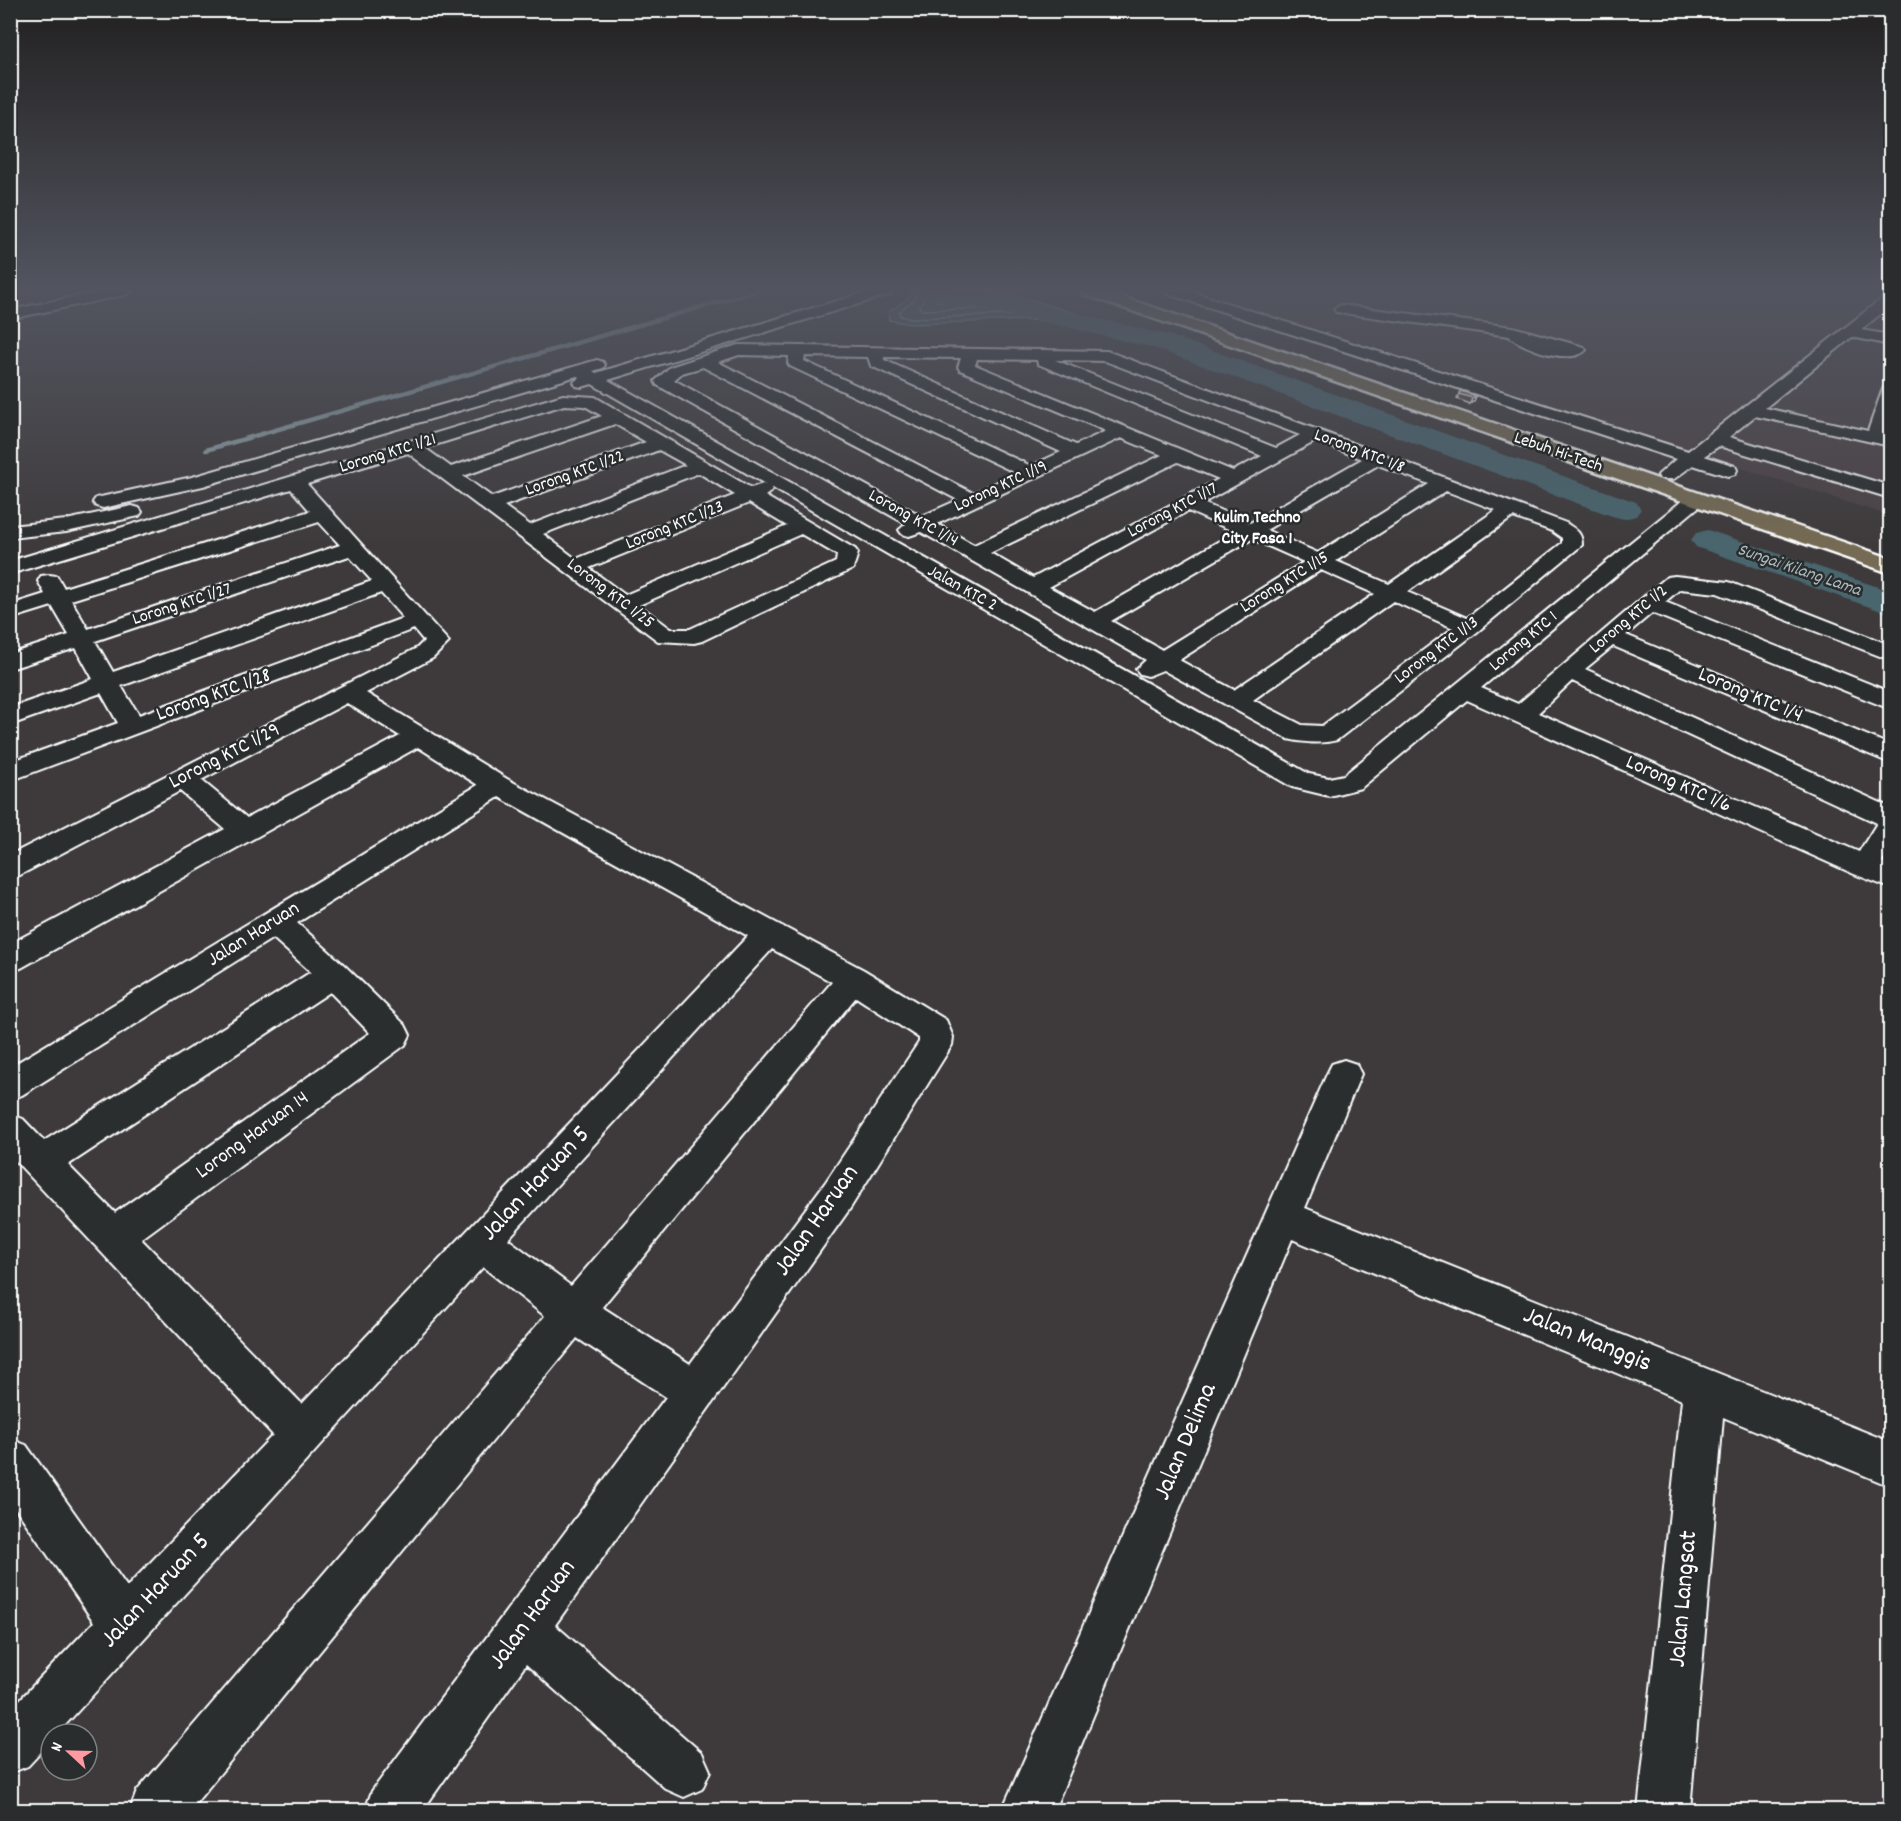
<svg xmlns="http://www.w3.org/2000/svg" width="1901" height="1821" viewBox="0 0 1901 1821" font-family="Dekko,sans-serif">
<style>
.built{fill:#4c4344}
.water{fill:#48656d;stroke:#91a3a7;stroke-width:1.5}
.lines{fill:none;stroke-linecap:round;stroke-linejoin:round}
.shore{stroke:#b6c1c5;stroke-width:1.5}
.stream{stroke:#91a3a7;stroke-width:4.5}
.river{fill:#48656d;fill-rule:evenodd}
.minor-casing{stroke:#fff;stroke-width:4}
.major-casing{stroke:#fff;stroke-width:5}
.minor{fill:#2a2d2e;fill-rule:evenodd}
.major{fill:#746b52;fill-rule:evenodd}
.wall{fill:#5c4c4c;stroke:#fff;stroke-width:1.5}
.shaded-wall{fill:#4b3e3e;stroke:#fff;stroke-width:1.5}
.building{fill:#6b5858;stroke:#fff;stroke-width:1.5}
.labels{text-anchor:middle;dominant-baseline:central;stroke-width:5;stroke-linejoin:round;paint-order:stroke}
.far-street-label{font-size:18px;fill:#fff;stroke:#2a2d2e}
.far-neighbourhood-label{font-size:18px;font-weight:bold;fill:#fff;stroke:#2a2d2e}
.far-water-label{font-size:18px;font-style:italic;fill:#adbabd;stroke:#2a2d2e}
.street-label{font-size:21px;fill:#fff;stroke:#2a2d2e}
.near-street-label{font-size:26px;fill:#fff;stroke:#2a2d2e}
</style>
<rect width="100%" height="100%" fill="#3e3a3b"/>
<filter id="ink" filterUnits="userSpaceOnUse"><feTurbulence type="fractalNoise" baseFrequency=".0167" numOctaves="2"/><feDisplacementMap in="SourceGraphic" scale="12" xChannelSelector="R" yChannelSelector="G"/><feConvolveMatrix kernelMatrix="1 2 1 2 8 2 1 2 1" color-interpolation-filters="sRGB"/></filter>
<g filter="url(#ink)">
<path class="built" d="M1197 291H1890V516L1695 453Z"/>
<path class="water" d="M907 291H1005L1118 327 1107 332 1078 325 1034 320 910 324 889 320 888 312 911 296Z"/>
<g class="lines">
<path class="shore" d="M915 291V299L900 311V316L911 318 1042 314 1041 309 1011 299 1007 291
M923 291V300L919 307 922 310 1002 308 1004 304 1000 291
M932 291 933 299 936 301 988 299 991 291"/>
<path class="stream" d="M206 450 757 291"/>
<path class="river" d="M913 291H965L1054 308 1172 336 1636 502 1641 509 1636 516 1624 519 1612 516 1154 348 1054 324 925 298 916 296Z
M1708 530 1890 591V614L1696 547 1691 540 1696 533Z"/>
<defs>
<path id="minor" d="M103 291H132L125 295 10 319V310Z
M870 291H893L891 294 608 380 1309 774 1329 778 1344 775 1688 496H1702L1705 500 1702 504 1481 688 1518 704 1667 577 1675 576 1729 582 1890 645V660L1717 593 1680 589 1665 602 1890 692V709L1652 613 1626 635 1890 745V763L1613 646 1585 669 1890 807V848L1882 862 1890 866V888L1854 874 1467 700 1361 788 1329 796 1292 787 771 487 773 490 765 496 855 549 858 553 853 569 702 641 694 643 658 641 408 453 307 484 449 642 433 658 366 693 507 779 864 970 946 1020 953 1037 952 1045 851 1207 555 1625 702 1753 710 1771 702 1789 684 1797 666 1789 526 1664 423 1810H365L372 1791 666 1397 577 1338 190 1810H130L137 1791 545 1316 483 1267 57 1734H51V1741L28 1766 10 1773V1710L94 1622 10 1500V1439L26 1445 127 1587 273 1435 10 1155V1114L23 1119 44 1141 311 972 273 938 22 1095 10 1100V1067L478 785 418 747 21 968 10 971V944L225 829 180 791 20 875 10 878V855L417 648 424 641 414 629 10 781V762L118 723 101 693 10 725V708L93 679 76 648 10 669V654L69 635 52 606 10 619V605L45 594 38 581 41 576 49 575 57 576 64 588 310 511 291 489 10 574V561L563 395 595 397 751 488 763 484 767 485 592 384 582 387 576 386 574 382 580 377 577 376 203 486 103 508 96 506 93 502 96 498 192 477 573 367 597 360 603 362 605 365 603 368 593 371 596 373ZM564 405 585 406 602 416 451 467 425 448ZM615 424 646 442 492 497 463 476ZM659 450 686 465 530 525 504 506ZM699 473 735 495 576 559 543 534ZM749 503 787 526 625 595 589 568ZM319 522 340 545 88 629 71 600ZM801 534 837 555 836 562 690 629H671L639 605ZM349 556 372 581 113 672 95 641ZM381 593 403 618 139 715 121 686ZM1572 681 1877 823 1859 852 1538 713ZM347 703 400 736 247 818 201 780ZM499 797 748 936 302 1404 141 1239 405 1045 410 1035 405 1025 344 965 297 923ZM772 949 832 982 571 1286 508 1239ZM330 992 370 1033 115 1213 68 1165ZM856 997 919 1038V1042L825 1183 690 1364 602 1307Z
M1166 291H1189L1688 451 1885 296 1890 295V306L1861 330 1890 335V345L1852 337 1765 408 1868 431 1882 391 1884 387 1890 386V416L1885 434 1890 436V446L1755 416 1729 437 1890 486V498L1719 446 1704 456 1735 466 1737 470 1735 474 1728 476 1693 465 1674 479H1660L1658 475 1676 459 1168 294Z
M1341 305 1513 327 1584 347 1586 350C1571 366 1523 348 1509 336L1336 312 1334 309Z
M738 345 1107 351 1566 523C1576 530 1582 532 1582 545L1477 632 1337 740C1322 744 1303 743 1288 739L1163 670 1148 676 1140 674 1136 669 1146 660 921 532 909 536 902 534 899 530 906 524 657 385 655 381 670 367ZM739 355 789 356 788 363 790 366 1016 473 973 493 718 362ZM805 356 868 357 871 366 1061 452 1031 466 804 361ZM884 357 961 358 958 367 960 370 1106 431 1076 445 884 360ZM977 359 1037 360 1038 364 1262 456 1233 471 975 365ZM1055 360 1105 361 1300 435 1276 448ZM703 367 958 500 922 516 674 380 682 373ZM1121 438 1162 455 974 545 937 524ZM1316 441 1362 459 1250 523 1203 503ZM1178 462 1219 479 1033 578 990 553ZM1378 465 1429 484 1318 553 1266 530ZM1446 491 1496 510 1389 584 1336 561ZM1188 511 1235 532 1095 612 1049 587ZM1513 517 1552 531 1562 538V543L1467 618 1407 592ZM1252 539 1304 562 1162 650 1111 621ZM1321 570 1375 594 1234 690 1179 660ZM1393 601 1453 628 1322 726 1302 725 1253 700Z
M132 506 139 508 142 512 139 516 66 532 10 538V526L66 520Z
M1344 1060 1356 1064 1361 1074 1305 1208 1890 1442V1486L1723 1417 1690 1810H1638L1682 1400 1292 1239 1054 1810H1002L1327 1074 1332 1064Z"/>
<path id="major" d="M1081 291H1105L1890 558V573L1083 294Z"/>
</defs>
<use href="#minor" class="minor-casing"/>
<use href="#major" class="major-casing"/>
<use href="#minor" class="minor"/>
<use href="#major" class="major"/>
</g>
<path class="wall" d="M1460 391 1476 396 1474 401 1470 404 1457 399Z"/>
<path class="shaded-wall" d="M1476 396 1474 401 1470 404 1472 398Z"/>
<path class="building" d="M1460 391 1476 396 1472 398 1459 394Z"/>
</g>
<linearGradient id="sky" x2="0" y2="1"><stop stop-color="#222020"/><stop offset="0.53" stop-color="#525560"/><stop offset="1" stop-color="#525560" stop-opacity="0"/></linearGradient>
<rect width="1901" height="546" fill="url(#sky)"/>
<g class="labels">
<g class="far-street-label">
<text transform="translate(1359 452) rotate(21)">Lorong KTC 1/8</text>
<text transform="translate(1558 453) rotate(19)">Lebuh Hi-Tech</text>
<text transform="translate(388 454) rotate(-17)">Lorong KTC 1/21</text>
<text transform="translate(575 474) rotate(-20)">Lorong KTC 1/22</text>
<text transform="translate(1001 487) rotate(-25)">Lorong KTC 1/19</text>
<text transform="translate(1173 511) rotate(-28)">Lorong KTC 1/17</text>
<text transform="translate(913 519) rotate(29)">Lorong KTC 1/14</text>
<text transform="translate(675 526) rotate(-22)">Lorong KTC 1/23</text>
<text transform="translate(1285 583) rotate(-32)">Lorong KTC 1/15</text>
<text transform="translate(962 589) rotate(29)">Jalan KTC 2</text>
<text transform="translate(610 594) rotate(37)">Lorong KTC 1/25</text>
<text transform="translate(182 605) rotate(-18)">Lorong KTC 1/27</text>
<text transform="translate(1629 620) rotate(-40)">Lorong KTC 1/2</text>
<text transform="translate(1524 642) rotate(-40)">Lorong KTC 1</text>
<text transform="translate(1437 651) rotate(-37)">Lorong KTC 1/13</text>
</g>
<g class="far-neighbourhood-label">
<text x="1257" y="518">Kulim Techno<tspan x="1257" dy="21">City Fasa 1</tspan></text>
</g>
<g class="far-water-label">
<text transform="translate(1799 571) rotate(19)">Sungai Kilang Lama</text>
</g>
<g class="street-label">
<text transform="translate(214 696) rotate(-20)">Lorong KTC 1/28</text>
<text transform="translate(1750 696) rotate(23)">Lorong KTC 1/4</text>
<text transform="translate(225 757) rotate(-27)">Lorong KTC 1/29</text>
<text transform="translate(1678 785) rotate(24)">Lorong KTC 1/6</text>
<text transform="translate(254 935) rotate(-32)">Jalan Haruan</text>
<text transform="translate(253 1136) rotate(-36)">Lorong Haruan 14</text>
</g>
<g class="near-street-label">
<text transform="translate(536 1184) rotate(-47)">Jalan Haruan 5</text>
<text transform="translate(817 1221) rotate(-55)">Jalan Haruan</text>
<text transform="translate(1587 1340) rotate(22)">Jalan Manggis</text>
<text transform="translate(1186 1442) rotate(-67)">Jalan Delima</text>
<text transform="translate(156 1591) rotate(-47)">Jalan Haruan 5</text>
<text transform="translate(1684 1599) rotate(-85)">Jalan Langsat</text>
<text transform="translate(533 1615) rotate(-54)">Jalan Haruan</text>
</g>
</g>
<rect width="1901" height="1821" fill="none" stroke="#2a2d2e" stroke-width="36"/>
<rect x="18" y="18" width="1865" height="1785" fill="none" stroke="#fff" stroke-width="2" filter="url(#ink)"/>
<g transform="translate(69 1752) rotate(292)"><circle r="28" fill="#2a2d2e" stroke="#7f8182" stroke-width="1.5"/>
<path d="M0-4.5L10 22L0 15L-10 22Z" fill="#ff9aa2"/>
<text y="-9" font-size="16" font-weight="bold" text-anchor="middle" fill="#ffffff">N</text>
</g>
</svg>
